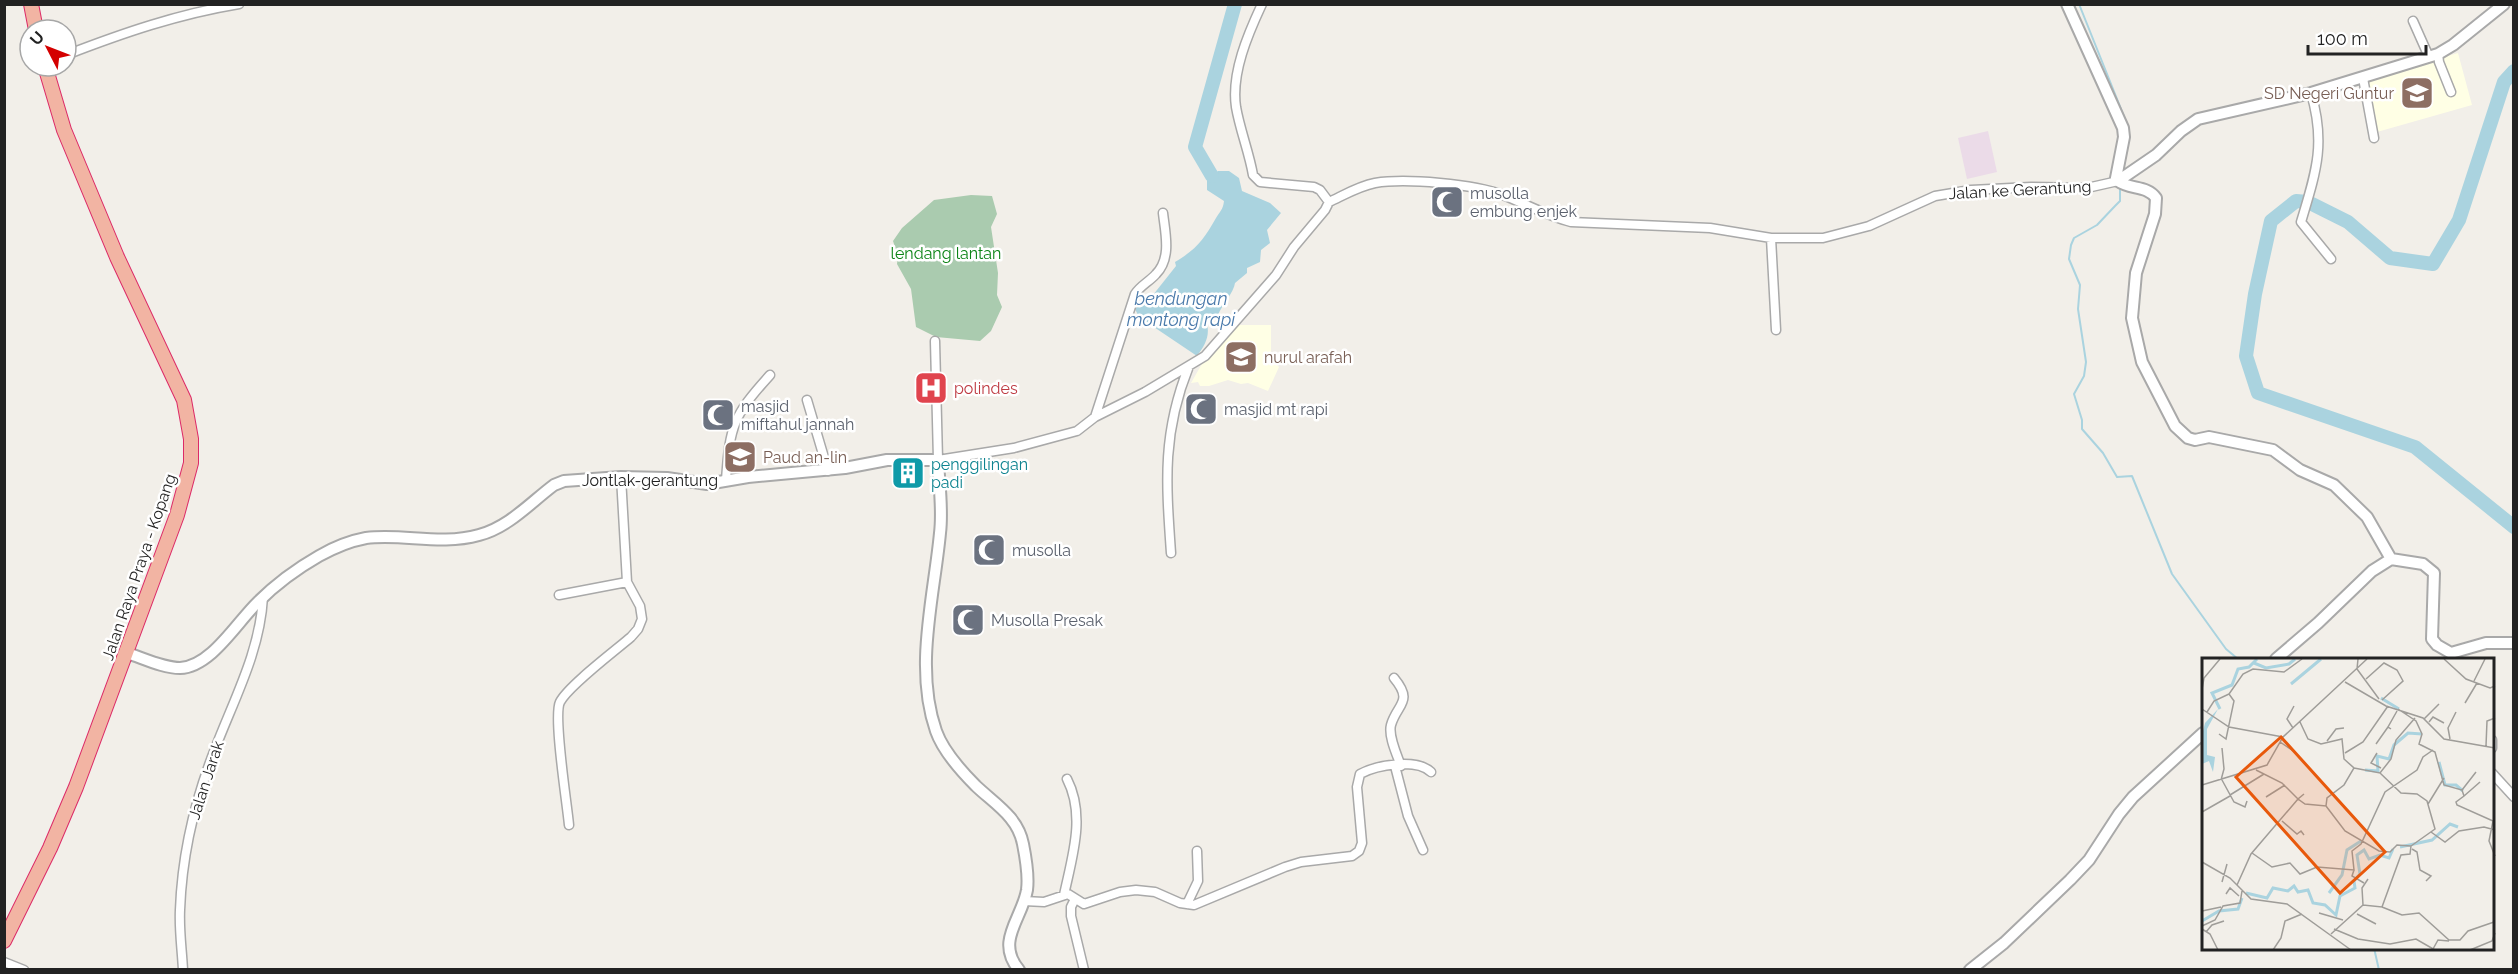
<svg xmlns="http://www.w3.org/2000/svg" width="2518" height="974" viewBox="0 0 2518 974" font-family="Raleway,sans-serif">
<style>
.industrial{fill:#ebdbe8}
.education{fill:#ffffe5}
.cemetery{fill:#aacbaf}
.water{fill:#aad3df}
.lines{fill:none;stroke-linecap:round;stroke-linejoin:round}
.stream{stroke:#aad3df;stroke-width:2}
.river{stroke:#aad3df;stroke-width:14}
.minor-casing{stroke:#a9a9a9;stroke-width:11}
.tertiary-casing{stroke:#a9a9a9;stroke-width:14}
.trunk-casing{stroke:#dc2a67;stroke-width:16}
.minor{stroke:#fff;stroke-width:8}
.tertiary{stroke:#fff;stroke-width:10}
.trunk{stroke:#f2b4a3;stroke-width:14}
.labels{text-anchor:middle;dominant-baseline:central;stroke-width:5;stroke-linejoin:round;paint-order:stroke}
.education-label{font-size:16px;fill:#785e54;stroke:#fff;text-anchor:start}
.street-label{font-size:16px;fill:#222;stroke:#fff}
.worship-label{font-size:16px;fill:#5b616d;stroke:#fff;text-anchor:start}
.park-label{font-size:16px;fill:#0c8416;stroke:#fff}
.health-label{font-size:16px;fill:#be3a42;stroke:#fff;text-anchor:start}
.culture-label{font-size:16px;fill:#0d838f;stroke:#fff;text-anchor:start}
.water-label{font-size:18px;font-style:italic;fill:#4a7aab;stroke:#fff}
.inset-river{fill:none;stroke:#aad3df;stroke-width:3}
.inset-road{fill:none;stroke:#9f9d99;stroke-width:1.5}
.view{fill:#e8590c;fill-opacity:0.15;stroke:#e8590c;stroke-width:3}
.inset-edge{fill:none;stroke:#222;stroke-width:3}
</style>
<rect width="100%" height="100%" fill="#f2efe9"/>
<path class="industrial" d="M1988 131 1997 172 1967 179 1958 138Z"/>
<path class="education" d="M2458 53 2472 105 2377 132 2362 81Z
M1238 325H1271V359L1279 367 1268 391 1248 383 1241 384 1228 380 1209 386H1200L1198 382 1191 383 1203 362 1213 354Z"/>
<path class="cemetery" d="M971 195 992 196 997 214 991 227 998 273 997 295 1002 307 991 331 980 341 936 337 916 327 911 289 897 264 898 256 893 241 902 228 934 200Z"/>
<path class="water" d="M1218 171H1229L1239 178 1242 191 1270 203 1281 213 1267 230 1270 243 1261 250 1260 262 1247 268V273L1235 283C1234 292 1222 305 1218 315L1212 316 1207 323C1210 337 1205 345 1197 356L1139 317 1135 309 1144 300 1153 295 1176 266 1175 262C1197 249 1204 239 1216 218 1220 211 1223 210 1224 201L1207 190V180Z"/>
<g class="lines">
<path class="stream" d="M2079 4 2127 124
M2120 187V201L2115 206 2097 225 2074 238 2071 245 2069 259 2080 285 2078 309 2086 362 2084 376 2074 394 2082 420V429L2103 453 2117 477 2132 476 2172 574 2226 649 2238 659
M2374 948 2379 970"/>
<path class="river" d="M2514 71 2504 82 2459 220 2433 264 2390 258 2348 222 2308 202 2296 201 2271 221 2255 294 2246 356 2258 393 2415 447 2514 527
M1212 176 1195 147 1235 4"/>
<defs>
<path id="minor" d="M2413 21 2429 57
M2438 54 2439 62 2451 92
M66 55C123 33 178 14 239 4
M2363 78 2374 138
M2311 93C2326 144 2316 172 2301 222L2331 259
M1329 202C1344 195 1359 186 1375 183 1406 178 1474 184 1503 195 1526 204 1547 216 1571 222L1710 228 1771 238H1823L1869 226 1935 196 1971 190 2031 187 2087 188 2118 181
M1771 238 1776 330
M935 341 938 460 1014 448 1077 431 1095 417 1145 392 1205 356 1276 275 1294 247 1325 210 1329 202 1320 190 1314 187 1260 182 1253 175C1249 152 1240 130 1236 107 1231 73 1248 34 1262 4
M807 400 828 471
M1095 417 1135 294C1141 285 1149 282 1156 274 1172 258 1165 232 1163 213
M726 480C730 425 733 416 770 375
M1171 553C1166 482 1162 433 1189 366
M559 595 627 582
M1394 678C1414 702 1397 704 1391 725 1388 736 1397 755 1401 766
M2492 740V748
M1395 766 1408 816 1423 850
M2492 773 2514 797
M569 825C567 803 553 716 560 702 568 686 616 650 631 637L638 629 642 619 640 606 627 582 621 477
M1064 895C1072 857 1086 816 1067 779
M1075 899 1071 907V916L1084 970
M1024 901 1044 902 1068 894 1084 904 1120 892 1136 890 1155 892 1180 903 1194 905 1285 867 1301 862 1352 856 1359 851 1362 843 1357 787 1360 774C1377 765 1416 758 1431 772
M1187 904 1198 881 1197 851
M4 962 24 970
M183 970C182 950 179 930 180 910 182 855 195 800 215 749 234 699 260 652 263 597"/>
<path id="tertiary" d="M2067 4 2123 128 2124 137 2116 178 2118 181
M2118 181C2130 190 2147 185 2156 198L2155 214 2136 273 2132 318 2142 362 2175 426 2188 438 2195 440 2209 437 2273 450 2300 470 2334 485 2367 517 2391 559 2372 571 2318 623 2276 659
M2118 181 2156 155 2181 131 2198 119 2311 93 2438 54 2453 45 2504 4
M2391 559 2423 564 2434 573 2432 639 2437 645 2451 653 2486 643H2514
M127 653C143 658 163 668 180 668 211 667 237 622 258 602 275 585 298 568 319 556 333 548 350 541 366 538 403 533 440 546 479 535 509 527 530 503 554 485L564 481 621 477 667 478 707 484 748 477 845 468 887 460H938C939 484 943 509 940 533 934 597 914 668 936 731 943 751 961 771 976 786 995 804 1018 817 1023 844 1026 859 1029 875 1027 890 1022 919 995 941 1019 970
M1970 970 2004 943 2070 880 2089 860 2119 814 2133 797 2203 733"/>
<path id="trunk" d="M31 4 36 30
M4 941 50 848 76 787 177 515 191 463V439L184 400 117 257 64 130 45 66"/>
</defs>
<use href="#minor" class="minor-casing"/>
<use href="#tertiary" class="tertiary-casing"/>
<use href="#trunk" class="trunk-casing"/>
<use href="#minor" class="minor"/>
<use href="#tertiary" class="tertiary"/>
<use href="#trunk" class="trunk"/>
</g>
<defs>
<symbol id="school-square" viewBox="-11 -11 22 22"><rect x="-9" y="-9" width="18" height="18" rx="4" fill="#8d6e63" stroke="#fff"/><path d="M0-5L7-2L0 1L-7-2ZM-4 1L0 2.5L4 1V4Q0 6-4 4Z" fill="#fff"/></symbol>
<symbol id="mosque-square" viewBox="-11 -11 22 22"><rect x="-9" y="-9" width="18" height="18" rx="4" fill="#6b7280" stroke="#fff"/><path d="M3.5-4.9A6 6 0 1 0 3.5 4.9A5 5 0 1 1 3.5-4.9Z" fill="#fff"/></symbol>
<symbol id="hospital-square" viewBox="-11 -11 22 22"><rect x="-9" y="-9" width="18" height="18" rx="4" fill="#e0444e" stroke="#fff"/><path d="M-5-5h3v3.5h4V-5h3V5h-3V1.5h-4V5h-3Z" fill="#fff"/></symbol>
<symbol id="building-square" viewBox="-11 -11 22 22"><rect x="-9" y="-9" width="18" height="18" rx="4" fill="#0f9aa8" stroke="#fff"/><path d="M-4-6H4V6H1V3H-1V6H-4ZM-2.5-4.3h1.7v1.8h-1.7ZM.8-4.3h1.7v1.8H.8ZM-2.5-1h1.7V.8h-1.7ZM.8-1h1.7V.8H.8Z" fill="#fff"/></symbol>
</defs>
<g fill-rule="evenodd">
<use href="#school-square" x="2398" y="74" width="38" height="38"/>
<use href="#mosque-square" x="1428" y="183" width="38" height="38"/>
<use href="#school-square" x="1222" y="338" width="38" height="38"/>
<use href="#hospital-square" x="912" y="369" width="38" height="38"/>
<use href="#mosque-square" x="1182" y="390" width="38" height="38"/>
<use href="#mosque-square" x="699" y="396" width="38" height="38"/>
<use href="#school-square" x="721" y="438" width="38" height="38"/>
<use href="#building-square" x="889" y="454" width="38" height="38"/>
<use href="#mosque-square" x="970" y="531" width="38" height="38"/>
<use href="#mosque-square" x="949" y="601" width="38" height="38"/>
</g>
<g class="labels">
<g class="education-label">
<text x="2394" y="93" text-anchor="end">SD Negeri Guntur</text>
<text x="1264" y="357">nurul arafah</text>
<text x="763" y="457">Paud an-lin</text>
</g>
<g class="street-label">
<text transform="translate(2020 190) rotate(-3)">Jalan ke Gerantung</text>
<text x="650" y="480">Jontlak-gerantung</text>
<text transform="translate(139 567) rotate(-71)">Jalan Raya Praya - Kopang</text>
<text transform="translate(206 780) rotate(-72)">Jalan Jarak</text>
</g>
<g class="worship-label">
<text x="1470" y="193">musolla<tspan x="1470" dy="18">embung enjek</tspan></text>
<text x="741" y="406">masjid<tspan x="741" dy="18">miftahul jannah</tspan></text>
<text x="1224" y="409">masjid mt rapi</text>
<text x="1012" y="550">musolla</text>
<text x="991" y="620">Musolla Presak</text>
</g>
<g class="park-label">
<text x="946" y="253">lendang lantan</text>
</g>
<g class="health-label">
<text x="954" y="388">polindes</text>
</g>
<g class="culture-label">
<text x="931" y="464">penggilingan<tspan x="931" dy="18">padi</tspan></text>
</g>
<g class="water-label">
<text x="1181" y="298">bendungan<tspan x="1181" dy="21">montong rapi</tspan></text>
</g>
</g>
<g transform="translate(2202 658)">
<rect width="292" height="292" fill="#f2efe9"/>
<path d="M16 51 5 71V97L13 99 11 114 7 103 0 106V77L3 65Z" fill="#aad3df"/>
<path class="inset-river" d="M52 5 64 10 87 6 93 1M89 26 119 1M179 40 197 51M18 51 10 35 30 27 36 11 47 9 55 1M237 104 243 127H254L261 133M163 112 176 113 175 98 187 101 192 87 206 75 220 76M198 189 230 182 248 166 256 169M44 235 65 240 71 230 86 233 92 228 96 234 106 232 111 245 123 247 134 257 138 238 153 230 152 223 158 216 155 197 162 192 167 201 178 197 187 200 191 191M127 235 140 217 145 192 159 183M0 263 17 253 36 251 40 240"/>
<path class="inset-road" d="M156 1 155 11 177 41M242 1 264 21 288 30 293 28M164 21 182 5 195 12 201 23 180 42M272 23 283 1M143 24 184 48 221 60 242 81 293 90M0 31 2 20 18 1M263 45 275 25M0 51 27 69 81 79M196 51 214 63 220 76 217 86 233 94 242 127 260 132 262 138 254 144 255 147 291 163 287 183 293 198M5 54 12 43 27 36M222 61 237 46M98 64 106 81 119 86 140 81 142 101 152 110 142 127 125 140 124 148 103 146 96 141 102 136M227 64 231 59 242 65M91 70 85 61 92 48M189 71 186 69 195 53M17 76 24 81 32 43 27 36 41 16 51 11 82 14 100 1M248 81 246 70 254 54M125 83 134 71 142 70M78 84 93 94M174 86 186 69M284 88 285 63 293 60M143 95 161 84 186 48M175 95 169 105 179 110M152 110 178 115 189 101 194 82 213 60M178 115 199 135 215 136 225 143 233 171 209 188M19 122 22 111 20 90M20 122 32 144 43 149 45 143M0 127 65 107 81 79 165 1M260 132 274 114M28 137 62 116M262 138 278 124M64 139 83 127M226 146 242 120M124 148 143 173 177 193 188 194 195 187 209 188M0 154 28 138M80 163 95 176 99 173 102 177M229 174 243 184 257 173 282 169 293 172M210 191 215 194 218 212 229 218 224 223M50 195 70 209 88 205 98 216 115 209 152 212 150 193 159 186 183 134 215 112 221 99 231 92M0 204 28 220 49 241 85 246 149 292M152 212 150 218 162 225M20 224 25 206M35 227 49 196 96 141 80 125 54 112M24 236 28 230 37 238M161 247 160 230 166 221M180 249 200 257 217 255 247 282H258L266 273 292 264M0 253 19 249M117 255 141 262M155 256 174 266M0 268 13 262 21 248 38 245 40 233M0 271 8 276 16 292M132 271 156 281 188 286 214 281 233 292M4 274 10 267 22 263M129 276 161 247 180 249 199 197 208 196 209 188M231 291 236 282 247 283M71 292 79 280 83 263 100 256M268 292 290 283 293 275"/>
<path class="view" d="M79 79 183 194 138 235 34 119Z"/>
<rect width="292" height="292" class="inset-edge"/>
</g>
<rect width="2518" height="974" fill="none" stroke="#222222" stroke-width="12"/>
<g transform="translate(48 48) rotate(312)"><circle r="28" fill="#ffffff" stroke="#a7a7a7" stroke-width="1.5"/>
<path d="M0-4.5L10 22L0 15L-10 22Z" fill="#d40000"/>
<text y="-9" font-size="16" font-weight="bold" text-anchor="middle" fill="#222222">U</text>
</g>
<path d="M2308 45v9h118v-9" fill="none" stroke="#222222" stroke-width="3"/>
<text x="2317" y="45" font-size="18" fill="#222222" stroke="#ffffff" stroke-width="4.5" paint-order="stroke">100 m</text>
</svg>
